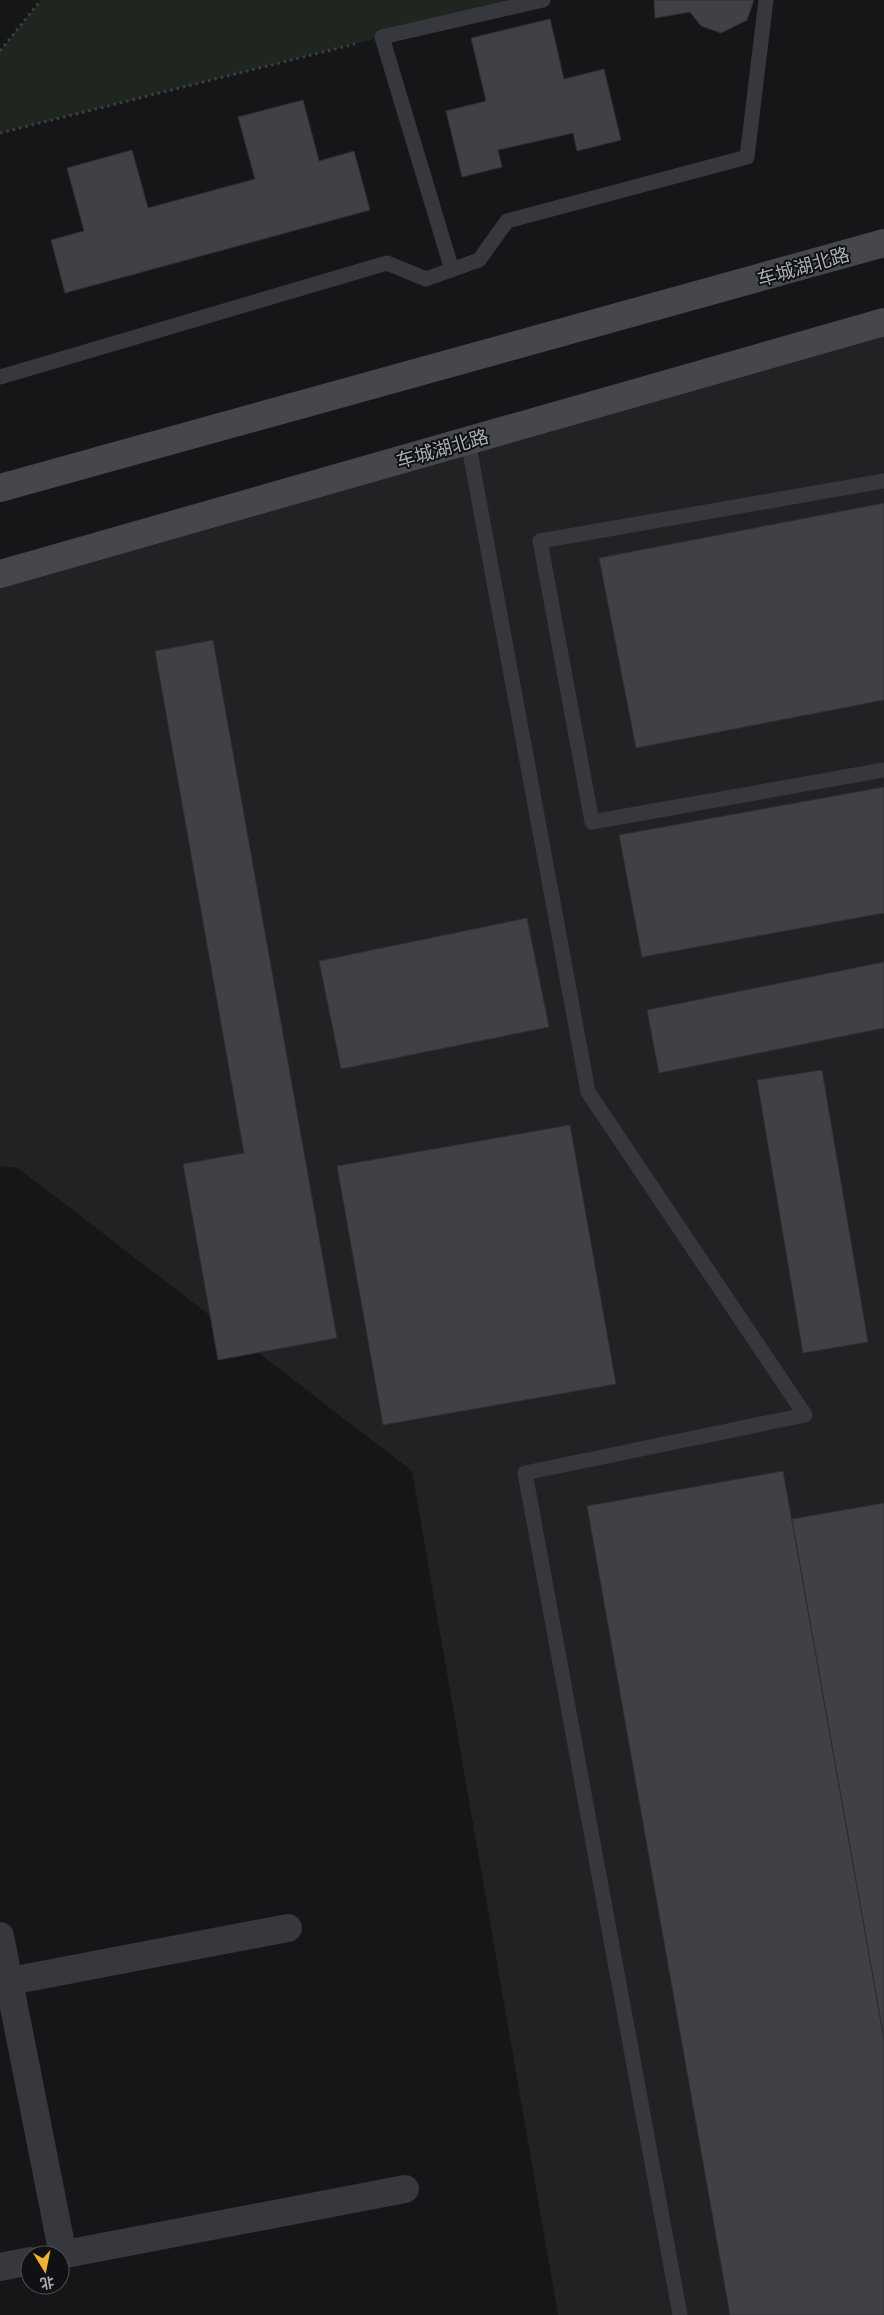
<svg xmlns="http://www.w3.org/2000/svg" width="884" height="2315" viewBox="0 0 884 2315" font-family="'Exo 2','Noto Sans SC',sans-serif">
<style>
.built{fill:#222225}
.green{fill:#1e261f}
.building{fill:#404145;stroke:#303034}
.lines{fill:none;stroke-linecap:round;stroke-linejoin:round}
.path{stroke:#3d3f44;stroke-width:3;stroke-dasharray:2.5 4;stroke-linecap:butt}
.lane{stroke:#37383d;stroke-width:15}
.street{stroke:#37383d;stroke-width:28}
.secondary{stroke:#45474d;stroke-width:28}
.labels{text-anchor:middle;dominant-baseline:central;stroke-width:4;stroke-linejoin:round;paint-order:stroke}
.street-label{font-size:19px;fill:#a8adb8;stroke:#111113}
</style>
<rect width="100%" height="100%" fill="#161618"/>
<path class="built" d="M884 322V2315H558L412 1471 18 1168 0 1166V574Z"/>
<path class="green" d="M41 0H543L382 37 0 133V51Z"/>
<path class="building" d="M654 0H754L747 20 721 33 701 26 690 12 655 18Z
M550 19 564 79 604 69 621 140 577 151 573 133 498 150 502 167 462 177 446 111 486 101 471 38Z
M303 100 319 161 354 151 370 210 65 293 51 240 84 231 67 168 132 150 148 208 255 179 238 117Z
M884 503V700L636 748 599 558Z
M213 640 337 1338 218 1360 183 1164 244 1153 155 651Z
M884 787V913L642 957 619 835Z
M527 918 549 1027 341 1069 319 961Z
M884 962V1028L659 1073 647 1010Z
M822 1070 868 1342 803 1353 757 1080Z
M570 1125 616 1384 383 1425 337 1166Z
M783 1471 884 2039V2315H730L587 1506Z
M884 1503V2039L792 1519Z"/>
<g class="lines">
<path class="path" d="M0 51 41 0
M0 133 355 44"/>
<path class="lane" d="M452 270 382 37 543 0
M0 377 387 263 426 279 479 260 507 221 747 157 766 0
M468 441 588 1092 805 1415 525 1473 680 2315
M884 481 540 541 592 822 884 770"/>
<path class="street" d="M0 1936 63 2255
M0 1983 288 1928
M60 2255 405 2189
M0 2267 30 2261"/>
<path class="secondary" d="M0 488 884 243
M0 574 884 322"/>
</g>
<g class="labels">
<g class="street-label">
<text transform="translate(803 266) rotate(-16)">车城湖北路</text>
<text transform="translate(442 448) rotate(-16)">车城湖北路</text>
</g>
</g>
<g transform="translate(45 2270) rotate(170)"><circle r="24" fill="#111113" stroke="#4d4f55"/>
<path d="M0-4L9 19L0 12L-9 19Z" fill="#f2b134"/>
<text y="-8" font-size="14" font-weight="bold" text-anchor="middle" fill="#a8adb8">北</text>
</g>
</svg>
